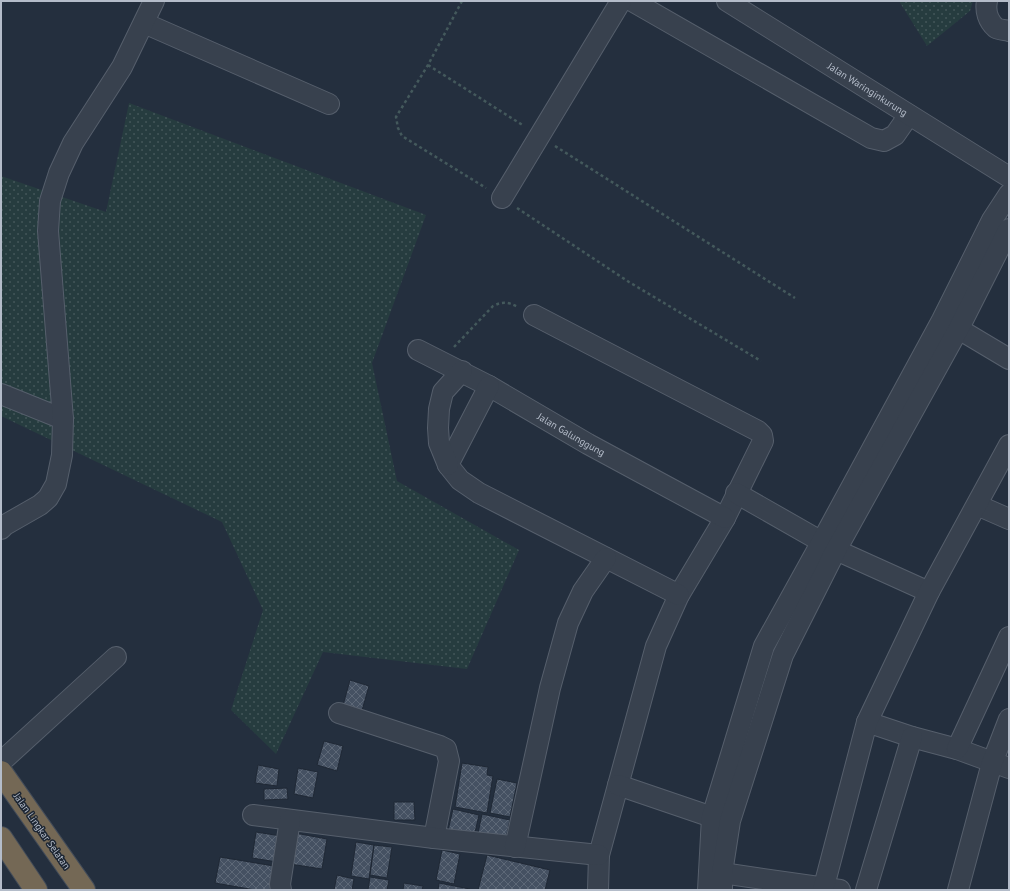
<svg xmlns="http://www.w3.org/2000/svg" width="1010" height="891" viewBox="0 0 1010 891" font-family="'PT Sans',sans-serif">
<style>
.grass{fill:url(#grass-dots)}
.building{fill:url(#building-cross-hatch);stroke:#1f2835}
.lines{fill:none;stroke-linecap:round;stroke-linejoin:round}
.minor-casing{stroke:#565f6c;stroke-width:22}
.highway-casing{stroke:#434c59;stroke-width:24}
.path{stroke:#44595c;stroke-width:2.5;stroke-dasharray:3 3;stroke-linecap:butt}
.minor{stroke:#38414e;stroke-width:20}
.highway{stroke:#746855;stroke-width:22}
.labels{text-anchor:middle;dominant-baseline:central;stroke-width:3;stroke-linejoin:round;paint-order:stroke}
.street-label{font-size:10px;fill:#b4bcc9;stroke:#1d2633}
</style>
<defs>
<pattern id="grass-dots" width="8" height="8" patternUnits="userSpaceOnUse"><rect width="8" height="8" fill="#263c3f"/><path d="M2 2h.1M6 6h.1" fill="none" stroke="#435659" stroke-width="1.8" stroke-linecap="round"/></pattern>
<pattern id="building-cross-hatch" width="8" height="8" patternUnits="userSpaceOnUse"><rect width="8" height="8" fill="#455162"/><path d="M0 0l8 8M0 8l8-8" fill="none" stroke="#5d6877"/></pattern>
</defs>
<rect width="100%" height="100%" fill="#242f3e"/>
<path class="grass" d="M899 1H973L970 11 927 46Z
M129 103 426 215 372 363 397 481 519 550 467 669 323 652 276 754 231 710 263 610 222 522 1 416V176L106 212Z"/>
<path class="building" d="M350 680 369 686 361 714 342 709Z
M324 741 343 746 337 771 317 765Z
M462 763 488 767 487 775 493 776 487 813 455 807Z
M258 765 279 769 277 786 255 783Z
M298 768 318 772 313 798 294 794Z
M497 779 517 783 510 817 490 813Z
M287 788 288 799 264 800V789Z
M394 802H414L415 820H394Z
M453 809 479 815 473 841 447 835Z
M482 814 510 820 505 843 477 838Z
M256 832 281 836 277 862 252 858Z
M295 833 327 839 322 869 290 864Z
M356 842 374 845 369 879 351 876Z
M374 845 392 847 387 878 370 875Z
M442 850 460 854 454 884 436 880Z
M487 855 550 870 545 890H478Z
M220 857 274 866 270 890H255L215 883Z
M337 875 354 879 352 890H334Z
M370 877 389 880 387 890H368Z
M404 883 423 886 422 890H403Z
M439 883 470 889V890H438Z"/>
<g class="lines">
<defs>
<g id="minor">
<path d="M632 1 871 138 884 141 895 135 909 115"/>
<path id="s1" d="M727 1 1009 177"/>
<path d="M987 1C985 11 988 21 996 28 1000 30 1005 30 1009 31"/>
<path d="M144 23 329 104"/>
<path d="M502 198 621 1"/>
<path d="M534 315 758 431 762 435 763 441 725 518 679 595 656 646 599 855 598 890"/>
<path d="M947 322 1009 359"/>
<path id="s2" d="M418 350 489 386 588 444 725 518"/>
<path d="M489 386 448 465 460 480 479 493 679 595"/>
<path d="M1 394 63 419"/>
<path d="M448 465 439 443 438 428 439 409 443 392 462 371"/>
<path d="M736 493 836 550 929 592"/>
<path d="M977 505 1009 519"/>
<path d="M1 529 5 525 40 505 48 498 56 484 62 455 63 419 48 231 50 201 59 173 73 143 122 67 154 1"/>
<path d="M339 713 440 746 446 749 449 761 434 838"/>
<path d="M867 722 912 737 957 749 1009 768"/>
<path d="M957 749 1009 637"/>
<path d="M1 762 116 657"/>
<path d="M618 785 712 817 724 820"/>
<path d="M253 815 434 838 599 855"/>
<path d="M515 847 550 688 568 623 583 591 606 558"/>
<path d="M709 873H722L840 890"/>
<path d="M281 890 280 884 290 820"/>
<path d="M708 890 712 817 764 646 821 543 942 320 992 220 1009 194"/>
<path d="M722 890V873L730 821 783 655 836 550 959 328 1009 229"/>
<path d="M823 890 867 722 929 592 1009 445"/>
<path d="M866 890 912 737"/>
<path d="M958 890 992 763 1009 719"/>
</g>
<path id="highway" d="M1 772 84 890
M1 838 36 890"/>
</defs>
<use href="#minor" class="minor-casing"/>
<use href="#highway" class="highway-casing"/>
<path class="path" d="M462 1 428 65 396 117 398 128 402 136 486 188
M428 65 524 126
M555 146 795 298
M517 208 629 282 761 361
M454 347 493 306C503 301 508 302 518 307"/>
<use href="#minor" class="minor"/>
<use href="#highway" class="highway"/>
</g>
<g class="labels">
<g class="street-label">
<text stroke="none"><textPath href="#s1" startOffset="166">Jalan Waringinkurung</textPath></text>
<text stroke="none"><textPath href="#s2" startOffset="175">Jalan Galunggung</textPath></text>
<text transform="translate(42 831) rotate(55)">Jalan Lingkar Selatan</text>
</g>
</g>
<rect width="1010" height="891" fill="none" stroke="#b4bcc9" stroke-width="4"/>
</svg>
